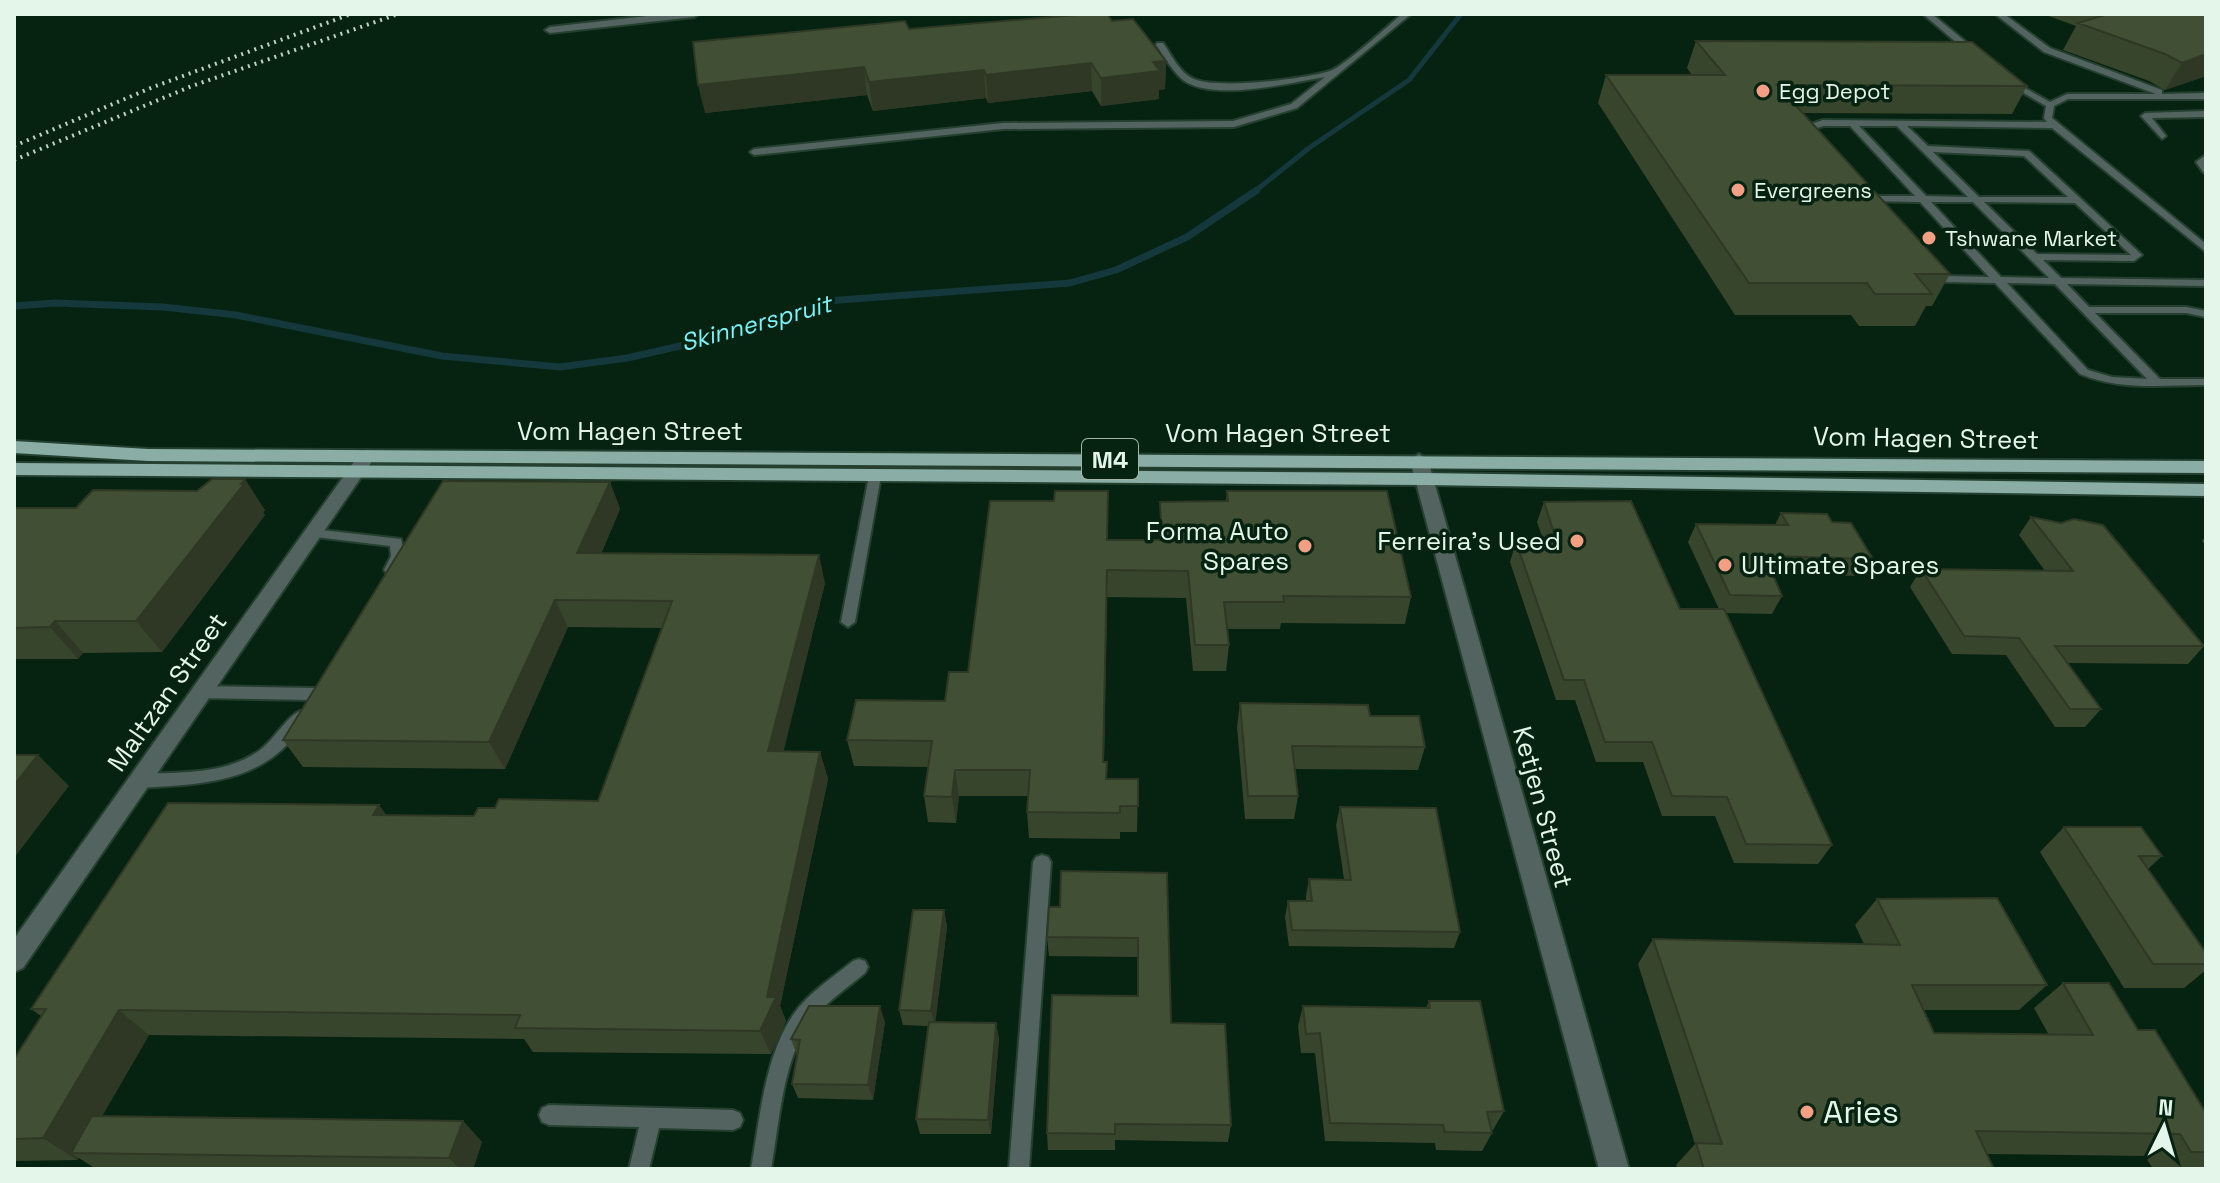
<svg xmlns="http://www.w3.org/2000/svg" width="2220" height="1183" viewBox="0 0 2220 1183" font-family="'Space Grotesk',sans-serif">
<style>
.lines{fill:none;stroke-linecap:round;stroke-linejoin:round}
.stream-far1{stroke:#14383b;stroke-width:5}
.stream{stroke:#14383b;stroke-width:7}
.service-casing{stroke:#254030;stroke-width:4}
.minor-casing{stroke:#254030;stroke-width:4}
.primary-casing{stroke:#254030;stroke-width:4}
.service{fill:#536460;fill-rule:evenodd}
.minor{fill:#536460;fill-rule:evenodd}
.primary{fill:#8aaea5;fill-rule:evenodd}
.rail{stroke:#bed1c4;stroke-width:4;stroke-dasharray:2 5;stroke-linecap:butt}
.wall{fill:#38452d}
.shaded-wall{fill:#2e3824}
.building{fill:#415034;stroke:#2e3824;stroke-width:2}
.poi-dot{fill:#f39f84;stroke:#062312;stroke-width:3}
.labels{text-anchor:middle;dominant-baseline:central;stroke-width:7;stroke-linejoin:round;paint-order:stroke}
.far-poi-label{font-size:22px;fill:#e4f5e9;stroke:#062312;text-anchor:start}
.far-water-label{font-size:24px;font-style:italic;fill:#7bf1f8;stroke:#062312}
.shield{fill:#062312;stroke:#a1b6a8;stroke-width:2}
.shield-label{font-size:24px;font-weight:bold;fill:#e4f5e9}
.street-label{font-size:26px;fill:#e4f5e9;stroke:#062312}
.poi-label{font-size:26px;fill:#e4f5e9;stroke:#062312;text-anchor:end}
.near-poi-label{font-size:32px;fill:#e4f5e9;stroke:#062312;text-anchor:start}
</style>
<rect width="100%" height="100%" fill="#062312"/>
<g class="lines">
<path class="stream-far1" d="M1254 192 1309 148 1409 80 1461 14"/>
<path class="stream" d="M14 306 55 303 163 307 236 315 442 356 560 367 627 358 729 335 826 301 1070 283 1116 270 1187 237 1257 190"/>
<defs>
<path id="service" d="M1402 14H1411L1297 108 1234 127 1003 129 754 155 750 152 754 149 1003 123 1233 121 1291 104 1325 77C1289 83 1213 102 1183 80 1172 71 1164 56 1156 45L1157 43H1163C1171 54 1178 70 1190 77 1210 91 1305 79 1330 71 1343 67 1388 26 1402 14Z
M1923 14H1932L1977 51V55H1971Z
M1995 14H2004L2050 48 2162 90V94L2206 93V99H2068L2054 106 2052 118 2206 244V252L2052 128 1907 126 1928 146 2029 151 2142 255 2134 261 2043 260 2061 278 2206 280V286L2067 284 2089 307H2186L2206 311V317L2186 313H2095L2160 379H2206V385C2163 385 2121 391 2080 374L1995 283 1946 282 1928 276 1927 274 1932 271 1947 276 1989 277 1920 202 1864 201 1862 199 1867 196H1915L1850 126H1824L1813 129 1817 137 1816 139 1809 137 1804 128 1805 126 1823 120 2047 122 2044 118 2046 106 2006 83 2005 81 2009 79 2050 102 2067 94H2156L2044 52ZM1859 126H1897L1968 197 1926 196ZM1933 152 2024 156 2068 197H1979ZM1931 202H1973L2049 278 2001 277ZM1984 202 2075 203 2131 255 2037 254ZM2007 283 2055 284 2147 379 2112 377 2088 370Z
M2206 111V117L2152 118 2166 136 2162 139 2141 116 2145 113Z
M2206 155V173L2203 172 2196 162Z
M875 472 881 476 855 622 848 627 841 622 869 476Z
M313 529 401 539 405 556 396 573H386L384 570 391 556 390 546 308 536 306 533 308 530Z
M202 686 314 688 319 690 322 694 319 698 314 700 202 698 197 696 194 692 197 688Z
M300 711 305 713 308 717C270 783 207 784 139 788L133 786 131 781 133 776 139 774C180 772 226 775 260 750 274 740 287 716 300 711Z
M1042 855 1048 857 1051 862 1029 1169H1009L1033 862 1036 857Z
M859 959 865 961 868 967 865 973C845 990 820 1006 806 1029 782 1066 779 1126 771 1169H751C760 1119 764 1058 793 1015 808 993 832 978 853 961Z
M549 1105 733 1110 740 1113 743 1120 740 1127 733 1130 659 1128 649 1169H629L639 1127 549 1125 542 1122 539 1115 542 1108Z"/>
<path id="minor" d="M665 14H699L694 17 550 33 545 30 550 27Z
M367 450 373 452 376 456 373 460 23 968 14 972V939L361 452Z
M1419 454 1428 460 1629 1169H1599L1410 460Z"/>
<path id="primary" d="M14 441 148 449 2206 461V473L148 461 14 453Z
M14 463 1424 473 2206 484V496L1424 485 14 475Z"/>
</defs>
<use href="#service" class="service-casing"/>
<use href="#minor" class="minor-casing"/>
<use href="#primary" class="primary-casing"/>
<use href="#service" class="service"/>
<use href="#minor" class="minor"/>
<use href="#primary" class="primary"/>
<path class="rail" d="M14 146 153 87 351 14
M14 160 192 86 398 14"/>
</g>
<path class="wall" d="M2043 14H2206V76L2165 90 2149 81 2063 50 2076 26Z
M1112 21 1166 61 1165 89 1159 90V99L1101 106 1092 91 988 103 986 98 873 111 867 95 705 113 909 29Z
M1696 41 2027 86 2012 114 1803 113 1950 274 1932 306H1926L1915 326H1859L1851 315H1735L1598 103 1606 75H1692L1687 68Z
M610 482 620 509 601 554 825 583 783 751 820 752 828 779 780 1006 786 1021 771 1054 533 1052 524 1039 149 1035 102 1116 463 1121 482 1142 473 1169H96L79 1158 77 1160 14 1161V1059L41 1016 31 1009 379 805 386 815 474 816 495 808 598 801 662 628 568 627 505 769 303 767 283 740Z
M1227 491 1411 597 1405 624 1281 623 1280 629H1227L1229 645 1226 671H1193L1186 598 1107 597 1104 762H1107V779H1138L1137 832H1120V839L1029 838 1027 812 1029 796H959L956 823 928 822 924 796 928 767 854 766 847 740 945 701 968 672 1108 540H1160V502L1226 501Z
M1544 502 1680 609H1719L1688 542 1696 524 1775 525 1781 513 1832 522 1873 559 1862 576 1773 574 1782 596 1772 614 1725 613 1832 845 1818 864 1734 863 1715 816H1662L1643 762H1596L1575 700H1556L1510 562 1516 542H1544L1537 522Z
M14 508 265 510 263 513 265 515 162 652 83 653 78 659H14Z
M2031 517 2204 646 2188 664 2068 663 2101 709 2085 727H2055L2006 655 1952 654 1910 587 1921 569 2045 571 2019 535Z
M2206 536V546L2202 541Z
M1240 703 1370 716 1425 747 1418 770 1295 769 1298 796 1294 819H1245L1237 727Z
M1340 807 1460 932 1454 948 1289 946 1285 917 1288 901H1306V896L1309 879H1344L1336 825Z
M2064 827 2162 856 2148 869 2206 953V970L2184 988H2124L2040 852Z
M1167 873 1171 1023 1231 1125 1228 1142 1115 1140V1150H1048L1047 1133 1137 996V957L1049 956 1047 937 1060 907Z
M1877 899 2047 985 2019 1010H1923L1934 1033 2049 1035 2034 1008 2063 983 2138 1030 2206 1113V1166L2201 1169H2153L2145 1156 1987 1154 1994 1169H1678L1676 1165 1695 1144 1638 964 1653 939 1864 944 1855 925Z
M944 910 947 927 935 1022 999 1038 991 1134H920L916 1119 928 1026 903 1025 899 1010Z
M1429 1001 1504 1111 1493 1130H1491L1492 1133 1482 1151 1436 1150 1435 1143 1325 1141 1315 1053H1301L1298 1026 1303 1006 1426 1008Z
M885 1022 873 1100 798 1098 792 1084 797 1055 791 1039Z"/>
<path class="shaded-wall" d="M2206 54V76L2165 90 2182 63Z
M1166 61 1165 89 1159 90V99L1101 106V78L1153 62Z
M1091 63 1092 91 988 103 986 75Z
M864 67 867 95 705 113 698 85Z
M984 70 986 98 873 111 869 82Z
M245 479 265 510 263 513 265 515 162 652 136 621Z
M610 482 620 509 589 581 577 553Z
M819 555 825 583 777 778 768 751Z
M555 600 568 627 505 769 489 742Z
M55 621 83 653 78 659 50 627Z
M820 752 828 779 780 1006 786 1021 771 1054 760 1031Z
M38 755 69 786 14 858V785Z
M955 770 959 796 956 823 952 797Z
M379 805 398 832 373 815Z
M944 910 947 927 935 1026 931 1011Z
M880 1006 885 1022 873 1100 868 1085Z
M119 1010 149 1035 81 1153H71L79 1158 77 1160 43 1138Z
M996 1023 999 1038 991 1134 988 1120Z
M463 1121 482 1142 473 1169H460L449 1158Z"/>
<path class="building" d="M1088 14H1107L1112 21 1133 19 1166 61 1153 62 1160 71 1101 78 1091 63 986 75 984 70 869 82 864 67 698 85 693 42 905 21 909 29Z
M2108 14H2206V54L2182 63 2165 54 2078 23Z
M1696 41 1972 42 2027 86 1777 85 1950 274H1915L1932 294H1875L1867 283H1749L1606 75H1725Z
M212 479H245L241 484H244L136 621H55L50 627 14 628V508H76L93 490 197 491Z
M443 481 610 482 577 553 819 555 768 751 820 752 767 997H776L760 1031 515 1028 520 1015 119 1010 43 1138 14 1139V1059L46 1009H31L168 803 379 805 373 815 474 816 478 808H495L499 799 598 801 672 601 555 600 489 742 283 740Z
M1055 491H1108L1107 540H1162L1160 502 1228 501 1227 491H1387L1411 597 1283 596 1284 602H1224L1229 645H1195L1188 571 1107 570 1103 762H1107L1106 779H1138V806H1120V813L1027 812 1030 770H955L952 797 924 796 932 741 847 740 856 700 945 701 949 672H968L990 501H1054Z
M1631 501 1680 609H1724L1832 845 1746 844 1727 797 1672 796 1652 742H1605L1584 680H1564L1516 542H1557L1544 502Z
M1781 513 1827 514 1832 522 1851 523 1873 559 1765 556 1782 596 1730 595 1696 524 1788 525Z
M2031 517 2061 523 2074 519 2103 525 2204 646H2055L2101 709H2070L2019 638 1964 636 1921 569 2073 571Z
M1240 703 1368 705 1370 716H1419L1425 747 1292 746 1298 796H1248Z
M14 755H38L14 785Z
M1340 807 1436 808 1460 932 1292 930 1288 901H1312L1309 879 1351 880Z
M2064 827H2141L2162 856H2139L2206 953V964H2153Z
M1061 871 1167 873 1171 1023 1225 1024 1231 1125 1115 1124V1134L1047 1133 1052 995 1138 996V938L1047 937 1049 907H1060Z
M1997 898 2047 985H1912L1934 1033 2093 1035 2063 983H2109L2138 1030H2155L2206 1113V1152H2191L2180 1134 1976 1131 1994 1169H1704L1696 1143 1722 1144 1653 939 1900 945 1877 899Z
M913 910H944L931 1011 899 1010Z
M1429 1001H1480L1504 1111 1487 1112 1492 1133 1445 1132 1443 1125 1330 1123 1320 1033 1306 1034 1303 1006 1430 1008Z
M809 1006H880L868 1085 792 1084 800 1040 791 1039Z
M929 1022 996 1023 988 1120 916 1119Z
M92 1116 463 1121 449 1158 71 1153Z"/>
<g class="poi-dot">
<circle cx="1763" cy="91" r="8"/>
<circle cx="1738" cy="190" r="8"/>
<circle cx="1929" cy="238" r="8"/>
<circle cx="1577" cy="541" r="8"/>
<circle cx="1305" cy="546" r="8"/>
<circle cx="1725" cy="565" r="8"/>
<circle cx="1807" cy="1112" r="8"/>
</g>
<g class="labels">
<g class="far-poi-label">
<text x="1779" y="91">Egg Depot</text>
<text x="1754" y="190">Evergreens</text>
<text x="1945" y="238">Tshwane Market</text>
</g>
<g class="far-water-label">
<text transform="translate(756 323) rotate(-15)">Skinnerspruit</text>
</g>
<rect class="shield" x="1082" y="439" width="56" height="40" rx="6"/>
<g class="shield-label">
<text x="1110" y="459">M4</text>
</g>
<g class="street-label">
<text x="630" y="431">Vom Hagen Street</text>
<text x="1278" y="433">Vom Hagen Street</text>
<text transform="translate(1926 438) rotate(1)">Vom Hagen Street</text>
<text transform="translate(167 692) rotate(-55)">Maltzan Street</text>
<text transform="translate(1543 807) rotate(75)">Ketjen Street</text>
</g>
<g class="poi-label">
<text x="1289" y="531">Forma Auto<tspan x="1289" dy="30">Spares</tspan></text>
<text x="1561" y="541">Ferreira's Used</text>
<text x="1741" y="565" text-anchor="start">Ultimate Spares</text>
</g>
<g class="near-poi-label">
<text x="1823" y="1112">Aries</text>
</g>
</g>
<rect width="2220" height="1183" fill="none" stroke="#e4f5e9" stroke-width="32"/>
<g transform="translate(2164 1127) rotate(5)" stroke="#062312" stroke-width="6" paint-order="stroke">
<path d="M0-6L14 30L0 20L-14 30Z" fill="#e4f5e9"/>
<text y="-12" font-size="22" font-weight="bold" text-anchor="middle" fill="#e4f5e9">N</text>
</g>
</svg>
